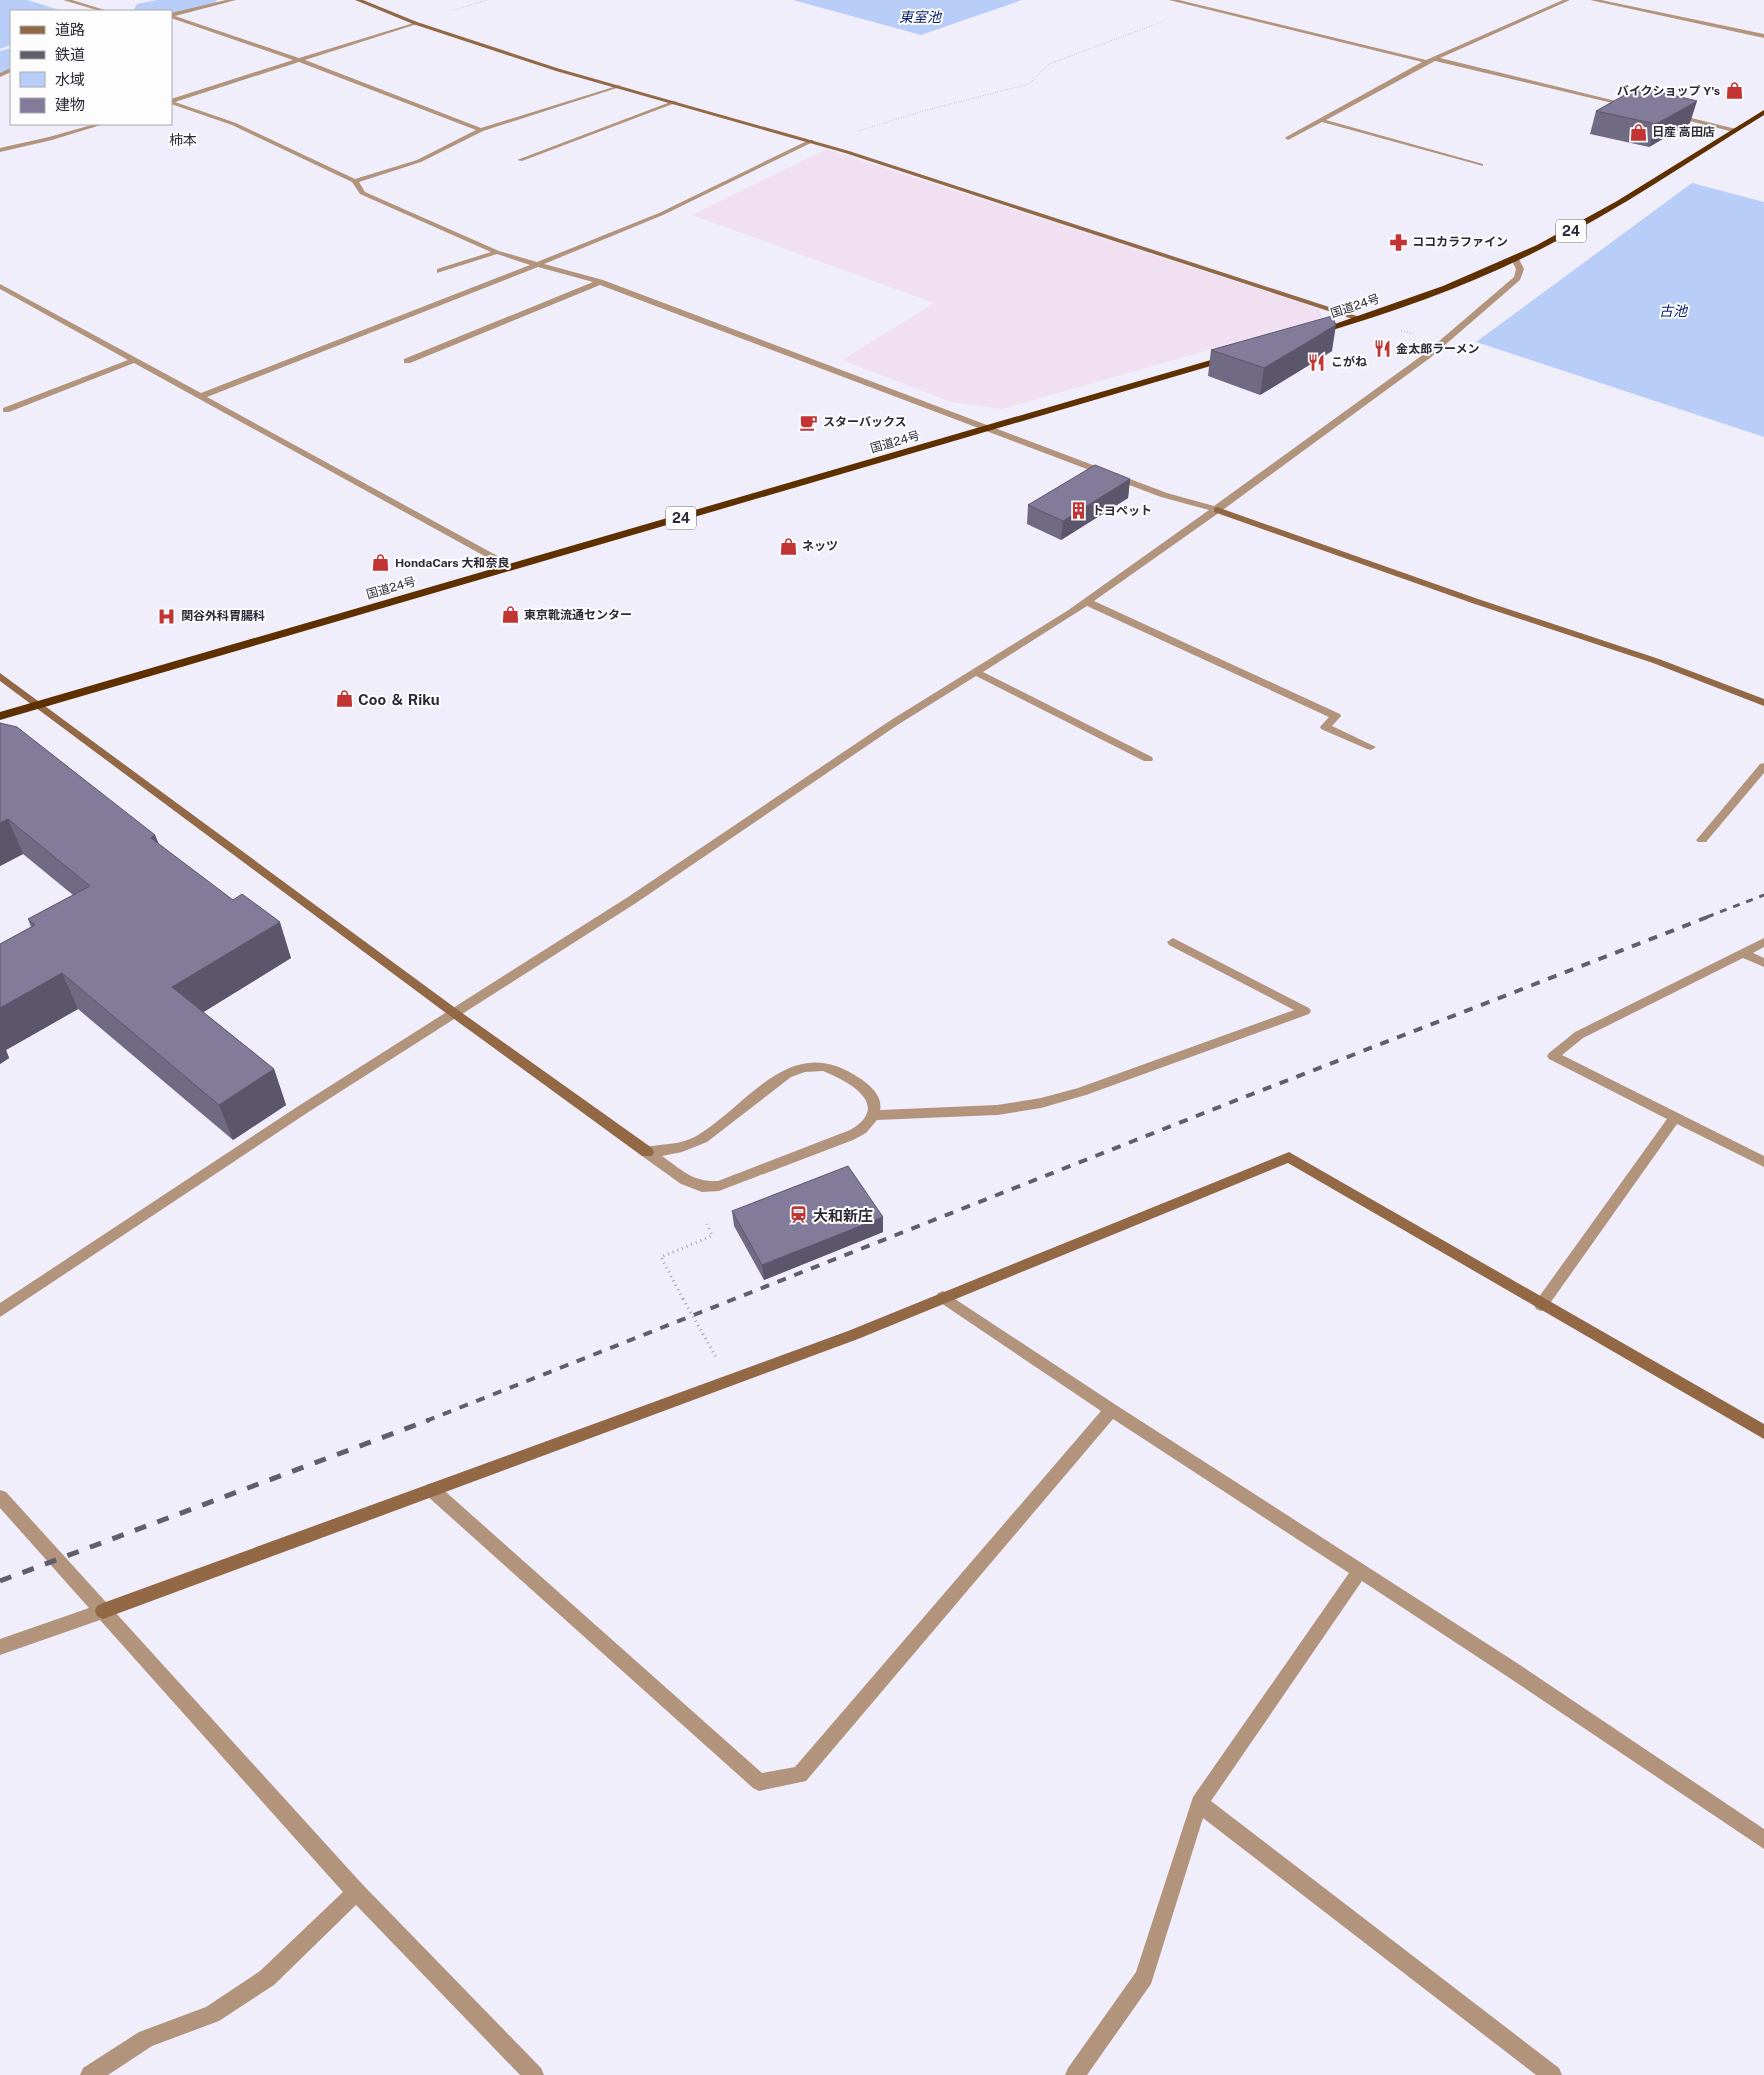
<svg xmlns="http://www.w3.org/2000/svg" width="1764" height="2075" viewBox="0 0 1764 2075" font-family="'Public Sans','Noto Sans JP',sans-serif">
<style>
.industrial{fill:#f0e0f2}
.water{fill:#b9cdf9}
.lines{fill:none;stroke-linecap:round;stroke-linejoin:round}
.river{fill:#b9cdf9;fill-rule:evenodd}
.path-far2{stroke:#a4a1af;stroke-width:1;stroke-dasharray:0.5 2;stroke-linecap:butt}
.path-far1{stroke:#a4a1af;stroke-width:2;stroke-dasharray:0.5 2.5;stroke-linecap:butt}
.path{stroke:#a4a1af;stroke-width:3;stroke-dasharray:1 4;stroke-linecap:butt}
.street{fill:#b2947d;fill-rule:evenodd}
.secondary{fill:#926845;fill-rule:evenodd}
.highway{fill:#5e3000;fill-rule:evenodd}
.rail-far2{stroke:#615e6b;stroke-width:3;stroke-dasharray:7 7;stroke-linecap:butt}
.rail-far1{stroke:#615e6b;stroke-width:4;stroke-dasharray:9 9;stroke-linecap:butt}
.rail{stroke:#615e6b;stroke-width:5;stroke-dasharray:12 12;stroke-linecap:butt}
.path-bridge{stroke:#a4a1af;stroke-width:3;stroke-dasharray:1 4;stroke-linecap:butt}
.wall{fill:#716a84}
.shaded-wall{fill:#5c566c}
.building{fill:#837b9a;stroke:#5c566c}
.labels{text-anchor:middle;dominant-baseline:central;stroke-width:4;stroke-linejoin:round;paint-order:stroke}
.far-poi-label{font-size:12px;font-weight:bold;fill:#2d2a37;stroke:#fdfdfd;text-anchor:start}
.far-street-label{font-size:12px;fill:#2d2a37;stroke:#fdfdfd}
.far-water-label{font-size:14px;font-style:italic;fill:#071e6d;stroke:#fdfdfd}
.far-neighbourhood-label{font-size:14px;fill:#2d2a37;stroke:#fdfdfd}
.shield{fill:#fdfdfd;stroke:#6b6972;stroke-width:1}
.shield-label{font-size:14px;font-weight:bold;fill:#2d2a37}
.poi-label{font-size:15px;font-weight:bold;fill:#2d2a37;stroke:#fdfdfd;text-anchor:start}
</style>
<rect width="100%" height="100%" fill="#f1eefc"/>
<path class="industrial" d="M826 149 1320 309 1321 318 1002 409 951 402 842 360 934 303 692 215Z"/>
<path class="water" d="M0 0H28L62 11H11V45L0 49Z
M793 0H1022L921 35Z
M1692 183 1764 202V437L1476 342Z"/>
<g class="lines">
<path class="river" d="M157 0H217L213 6 171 15V11H133L137 4Z
M11 48V71L0 74V51Z"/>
<path class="path-far2" d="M454 10 486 0
M858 131 923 111 1029 84 1049 64 1164 21"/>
<path class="path-far1" d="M1401 331 1414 334"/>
<path class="path" d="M683 1299 661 1257 712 1236 707 1224"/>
<path class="street" d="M63 0H72L108 11H100Z
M226 0H236L175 16 299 58 417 22V24L305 60 481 128 620 85V87L483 131 421 162 359 182 365 192 499 251 537 262 659 213 809 140H813V142L663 215 544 264 603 280 1167 493 1214 506 1424 354 1514 277 1516 269 1511 259 1518 257 1524 269 1520 280 1430 358 1220 512 1094 601 1340 714 1341 716 1332 726 1376 747 1371 750 1367 749 1321 729 1320 727 1329 717 1087 606 983 672 1152 757 1153 759 1152 761H1144L976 676 899 724 636 903 310 1111 0 1317V1303L300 1105 628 897 891 720 1067 611 1209 510 1161 497 600 285 410 363H404V359L593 282 538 267 207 397 514 565V569H508L134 363 9 412H3V408L128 360 0 289V284L201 393 530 265 497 254 437 273V269L491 252 360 194 352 182 232 125 171 104V99L293 60 171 18V13ZM299 62 476 130 417 160 355 179 236 123 175 102Z
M1169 0H1179L1426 60 1563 0H1570L1440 58 1632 105 1629 107 1435 61 1326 120 1483 164V166L1322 122 1288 140 1285 138 1286 137 1422 62Z
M1590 0H1601L1764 34V38Z
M11 68V72L0 77V73Z
M673 101 678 102 522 161 517 160Z
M1675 114 1736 129 1737 130 1734 132 1673 117Z
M95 124H104L52 140 0 152V148L49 137Z
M1764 763V773L1706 842H1698L1696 840 1698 838 1760 764Z
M1173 938 1309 1008 1311 1011 1309 1014 1086 1095 1041 1108 997 1115 877 1120 866 1133 853 1140 719 1191 702 1192 681 1184 642 1156 640 1152 642 1148C661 1143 680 1146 698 1135 752 1102 791 1030 861 1079 871 1086 883 1097 880 1110L997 1105 1041 1098 1078 1088 1294 1010 1169 945 1167 942ZM823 1071C848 1081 893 1105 850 1130L718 1181C692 1182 682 1170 662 1156L682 1152 707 1142 791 1077 805 1072Z
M1764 938V947L1753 953 1764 958V967L1743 958 1583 1038 1562 1055 1764 1156V1167L1677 1124 1546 1309 1541 1311 1536 1309 1534 1305 1536 1301 1667 1119 1549 1059 1547 1056 1549 1053 1575 1032Z
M943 1291 1116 1405 1517 1663 1764 1829V1849L1505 1675 1362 1581 1211 1801 1559 2068 1562 2075H1536L1203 1818 1151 1984 1087 2075H1065L1068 2068 1136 1972 1193 1797 1349 1573 1113 1419 806 1781 759 1791 753 1788 426 1495 424 1490 426 1485 432 1483 438 1485 762 1773 795 1767 1101 1411 938 1301 936 1297 938 1293Z
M0 1490 6 1492 363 1885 541 2068 544 2075H520L356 1905 274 1985 219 2021 152 2046 108 2075H80L83 2068 139 2032 206 2007 260 1971 343 1892 100 1620 0 1655V1639L89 1608 0 1508Z"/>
<path class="secondary" d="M355 0H363L417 22 560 69 849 151 1366 319 1359 321 845 153 556 71 413 24Z
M1217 507 1478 599 1659 659 1764 699V706L1653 663 1472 603 1214 512V508Z
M0 673 458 1010 652 1148 654 1152 652 1156H642L450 1016 0 681Z
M1289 1152 1764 1424V1439L1288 1163 858 1339 103 1619 97 1616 95 1611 97 1606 103 1603 848 1331Z"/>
<path class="highway" d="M1764 110V115C1691 160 1620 209 1543 248 1472 285 1396 311 1320 334H1314L1312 332 1443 286 1537 245 1617 201Z
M1228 355 1231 356V360L0 720V712Z"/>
<path class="rail-far2" d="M1707 917 1764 895"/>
<path class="rail-far1" d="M426 1421 1242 1098 1710 916"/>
<path class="rail" d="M0 1581 429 1420"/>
<path class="path-bridge" d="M683 1299 716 1357"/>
</g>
<path class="wall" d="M1596 111 1690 123 1649 147 1590 134Z
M1211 350 1332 351 1260 395 1208 376Z
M1130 479 1128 498 1061 540 1027 524 1028 505Z
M0 723 155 835 159 844 291 958 203 1012 274 1069 286 1105 233 1140 78 1009 6 1050 9 1058 0 1064V944L31 927 28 919 73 895 23 854 0 866Z
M732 1211 883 1217V1232L764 1280 734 1226Z"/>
<path class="shaded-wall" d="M1697 101 1690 123 1649 147 1656 124Z
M1336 325 1332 351 1260 395 1264 368Z
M1130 479 1128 498 1061 540 1063 521Z
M8 819 23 854 0 866V823Z
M155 835 168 870 151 838Z
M280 922 291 958 186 1023 172 987Z
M62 973 78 1009 6 1050 9 1058 0 1064V1008Z
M274 1069 286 1105 233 1140 219 1105Z
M883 1217V1232L764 1280 762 1265Z"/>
<path class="building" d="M1639 87 1697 101 1656 124 1596 111Z
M1332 316 1336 325 1264 368 1211 350Z
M1095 465 1130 479 1063 521 1028 505Z
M0 723 17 727 155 835 151 838 233 900 242 894 280 922 172 987 274 1069 219 1105 62 973 0 1008V944L35 925 28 919 90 886 8 819 0 823Z
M848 1166 883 1217 762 1265 732 1211Z"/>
<defs>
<symbol id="shop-bare" viewBox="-9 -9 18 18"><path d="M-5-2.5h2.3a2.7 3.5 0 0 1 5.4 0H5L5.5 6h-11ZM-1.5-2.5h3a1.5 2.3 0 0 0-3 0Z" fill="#c23333" stroke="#fdfdfd" stroke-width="2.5" paint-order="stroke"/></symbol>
<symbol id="pharmacy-bare" viewBox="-9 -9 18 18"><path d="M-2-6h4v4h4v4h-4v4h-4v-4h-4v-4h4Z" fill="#c23333" stroke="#fdfdfd" stroke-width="2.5" paint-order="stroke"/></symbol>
<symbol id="restaurant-bare" viewBox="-9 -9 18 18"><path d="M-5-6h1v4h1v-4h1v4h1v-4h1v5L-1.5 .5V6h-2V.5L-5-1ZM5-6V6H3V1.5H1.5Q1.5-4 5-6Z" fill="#c23333" stroke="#fdfdfd" stroke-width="2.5" paint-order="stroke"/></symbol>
<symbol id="cafe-bare" viewBox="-9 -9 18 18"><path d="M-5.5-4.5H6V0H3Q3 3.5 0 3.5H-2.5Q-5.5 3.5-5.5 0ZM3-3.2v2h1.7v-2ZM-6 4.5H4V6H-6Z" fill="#c23333" stroke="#fdfdfd" stroke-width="2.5" paint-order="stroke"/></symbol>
<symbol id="building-bare" viewBox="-9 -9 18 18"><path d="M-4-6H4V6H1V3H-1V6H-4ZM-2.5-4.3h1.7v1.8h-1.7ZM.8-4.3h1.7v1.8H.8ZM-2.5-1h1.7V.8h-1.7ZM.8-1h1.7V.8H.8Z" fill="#c23333" stroke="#fdfdfd" stroke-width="2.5" paint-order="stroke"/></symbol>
<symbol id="hospital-bare" viewBox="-9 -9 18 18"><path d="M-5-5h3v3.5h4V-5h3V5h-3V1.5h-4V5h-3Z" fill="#c23333" stroke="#fdfdfd" stroke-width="2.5" paint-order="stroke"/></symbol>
<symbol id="station-bare" viewBox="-9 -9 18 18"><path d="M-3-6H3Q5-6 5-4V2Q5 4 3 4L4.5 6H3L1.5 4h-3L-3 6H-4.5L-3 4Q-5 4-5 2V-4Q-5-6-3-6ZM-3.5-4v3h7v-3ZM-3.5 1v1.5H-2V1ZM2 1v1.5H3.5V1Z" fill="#c23333" stroke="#fdfdfd" stroke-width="2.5" paint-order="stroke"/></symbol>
</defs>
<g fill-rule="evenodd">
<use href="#shop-bare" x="1722" y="78" width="25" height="25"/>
<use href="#shop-bare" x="1626" y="120" width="25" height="25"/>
<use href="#pharmacy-bare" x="1386" y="230" width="25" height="25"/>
<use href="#restaurant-bare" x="1370" y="336" width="25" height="25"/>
<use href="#restaurant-bare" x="1304" y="350" width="25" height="25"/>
<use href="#cafe-bare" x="796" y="410" width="25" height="25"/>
<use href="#building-bare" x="1066" y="498" width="25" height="25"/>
<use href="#shop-bare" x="776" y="534" width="25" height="25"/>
<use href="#shop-bare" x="368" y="550" width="25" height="25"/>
<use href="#shop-bare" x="498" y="602" width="25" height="25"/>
<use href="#hospital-bare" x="154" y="604" width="25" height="25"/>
<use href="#shop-bare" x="332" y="686" width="25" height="25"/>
<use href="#station-bare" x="786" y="1202" width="25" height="25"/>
</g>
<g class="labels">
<g class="far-poi-label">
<text x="1720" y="91" text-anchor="end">バイクショップ Y's</text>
<text x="1652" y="132">日産 高田店</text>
<text x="1412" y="242">ココカラファイン</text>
<text x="1396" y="349">金太郎ラーメン</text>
<text x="1331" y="362">こがね</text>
<text x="823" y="422">スターバックス</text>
<text x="1092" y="511">トヨペット</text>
<text x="802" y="546">ネッツ</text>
<text x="395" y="563">HondaCars 大和奈良</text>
<text x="524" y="615">東京靴流通センター</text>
<text x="181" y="616">関谷外科胃腸科</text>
</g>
<g class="far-street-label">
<text transform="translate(1355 306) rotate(-18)">国道24号</text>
<text transform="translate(895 442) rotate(-16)">国道24号</text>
<text transform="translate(391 588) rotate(-16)">国道24号</text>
</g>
<g class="far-water-label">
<text x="920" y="17">東室池</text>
<text x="1673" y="311">古池</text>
</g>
<g class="far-neighbourhood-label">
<text x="183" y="140">柿本</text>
</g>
<g class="shield">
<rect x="1556" y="219.5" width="30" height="23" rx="4"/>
<rect x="666" y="506.5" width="30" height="23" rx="4"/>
</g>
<g class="shield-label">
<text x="1571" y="231">24</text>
<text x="681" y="518">24</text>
</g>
<g class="poi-label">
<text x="358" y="699">Coo ＆ Riku</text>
<text x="813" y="1215">大和新庄</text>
</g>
</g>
<rect x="10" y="10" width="162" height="115" fill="#fdfdfd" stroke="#aaa9ae"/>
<rect x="20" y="26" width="25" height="8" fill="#926845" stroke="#aaa9ae"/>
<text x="55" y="35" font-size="15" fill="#2d2a37">道路</text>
<rect x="20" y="51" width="25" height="8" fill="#615e6b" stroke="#aaa9ae"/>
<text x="55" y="60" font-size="15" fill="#2d2a37">鉄道</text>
<rect x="20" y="72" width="25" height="15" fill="#b9cdf9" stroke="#aaa9ae"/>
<text x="55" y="85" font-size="15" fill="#2d2a37">水域</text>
<rect x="20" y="98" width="25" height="15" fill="#837b9a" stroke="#aaa9ae"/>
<text x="55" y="110" font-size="15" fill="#2d2a37">建物</text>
</svg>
